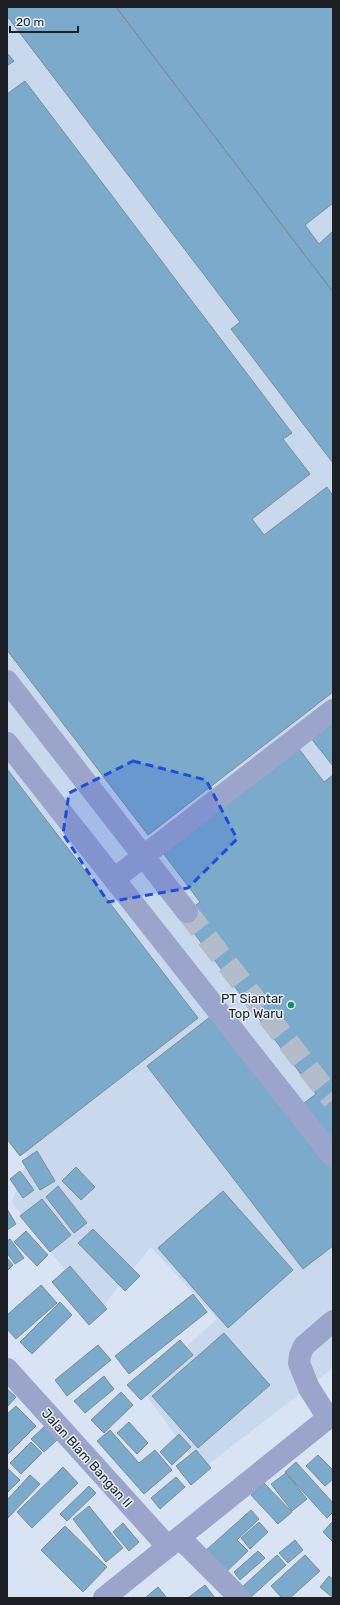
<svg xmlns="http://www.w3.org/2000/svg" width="340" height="1605" viewBox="0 0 340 1605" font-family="Rubik,sans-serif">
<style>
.built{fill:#c8d8ed}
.building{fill:#7baacb;stroke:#7d8c97}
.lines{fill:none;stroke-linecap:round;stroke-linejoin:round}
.minor-tunnel{stroke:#b2bcca;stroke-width:22;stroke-dasharray:22 11;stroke-linecap:butt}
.minor{stroke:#9ba4cb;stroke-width:22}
.marked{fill:#1d4ed8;fill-opacity:0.2;stroke:#1d4ed8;stroke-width:3;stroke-dasharray:8 5;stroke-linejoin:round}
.poi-dot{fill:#1d8a68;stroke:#e7f0fd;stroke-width:1.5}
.labels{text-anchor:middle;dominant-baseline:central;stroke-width:3;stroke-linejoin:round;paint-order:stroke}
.poi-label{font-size:13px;fill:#1c2025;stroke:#e7f0fd;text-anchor:end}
.street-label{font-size:13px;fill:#1c2025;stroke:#e7f0fd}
</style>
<rect width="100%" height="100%" fill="#d8e3f3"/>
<path class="built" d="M7 7H333V1368L201 1470 141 1388 217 1319 151 1247 98 1312 12 1202 28 1157 7 1134Z"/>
<path class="building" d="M7 7H116L333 292V463L231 329 240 322 7 16Z
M116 7H333V203L305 225 319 244 333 231V292Z
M7 53 14 61 7 66Z
M25 81 292 433 283 439 310 474 252 519 264 535 327 487 333 496V692L148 835 7 650V94Z
M333 719V766L310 737Z
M296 745 324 782 333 775V1141L300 1106 316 1094 181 916 200 902 160 849Z
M7 769 198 1018 20 1156 7 1139Z
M215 1013 333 1167V1246L303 1269 147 1066Z
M37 1151 55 1181 40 1190 22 1161Z
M76 1167 95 1187 81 1200 62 1181Z
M20 1171 34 1190 23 1198 10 1179Z
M58 1186 87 1223 74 1233 46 1197Z
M223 1191 293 1270 228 1328 158 1248Z
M42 1199 71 1235 50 1252 20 1216Z
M7 1209 16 1224 7 1230Z
M93 1229 140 1276 125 1291 78 1243Z
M26 1231 48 1255 37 1266 14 1242Z
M10 1239 24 1258 15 1264 7 1253V1241Z
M7 1258 13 1265 7 1271Z
M70 1266 107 1309 89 1325 52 1282Z
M41 1285 57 1303 16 1339 7 1329V1315Z
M193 1294 207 1312 129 1374 115 1356Z
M60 1302 72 1315 32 1354 20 1342Z
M224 1333 270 1385 198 1448 152 1396Z
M180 1340 193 1355 141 1400 127 1385Z
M98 1345 111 1360 67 1396 55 1380Z
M104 1376 114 1389 85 1413 74 1401Z
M7 1389 16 1397 7 1407Z
M121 1392 133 1405 104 1433 91 1420Z
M16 1406 36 1426 7 1455V1414Z
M129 1422 148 1443 137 1454 117 1433Z
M45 1426 58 1439 44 1452 31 1439Z
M110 1430 139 1463 155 1450 172 1470 144 1494 97 1441Z
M179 1434 191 1447 172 1465 160 1452Z
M31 1442 42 1453 21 1474 10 1463Z
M196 1450 211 1468 191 1485 176 1466Z
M318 1455 333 1470V1479L325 1486 306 1466Z
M296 1462 333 1503V1512L327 1518 285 1472Z
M63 1467 78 1483 32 1528 17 1512Z
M7 1468 20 1480 7 1493Z
M286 1473 307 1499 292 1511 271 1484Z
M30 1475 40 1484 7 1519V1500Z
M176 1477 185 1487 160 1509 151 1498Z
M264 1483 292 1512 278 1524 251 1495Z
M89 1486 96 1493 67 1521 60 1514Z
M89 1506 123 1548 106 1562 73 1519Z
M251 1510 259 1519 237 1540 248 1551 224 1574 204 1552Z
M259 1522 268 1532 250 1549 241 1538Z
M332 1522 333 1523V1542L323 1532Z
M123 1523 139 1542 129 1551 113 1532Z
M65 1526 107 1567 83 1592 41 1550Z
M295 1540 303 1550 288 1563 279 1553Z
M258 1551 265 1558 240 1580 234 1572Z
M277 1555 286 1565 250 1598 241 1588Z
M305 1555 320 1571 290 1598H282L271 1586Z
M329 1576 333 1579V1598L320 1587Z
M205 1585 215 1598H188Z
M158 1587 167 1598H145Z"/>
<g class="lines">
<path class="minor-tunnel" d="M187 912 333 1100"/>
<path class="minor" d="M7 681 187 912
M7 743 333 1157
M114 879 333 710
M7 1369 168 1547
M328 1418 309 1388 299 1363 300 1355 304 1346 333 1321
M178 1539 188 1546 240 1598
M104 1598 333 1414"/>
</g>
<path class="marked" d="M133 761 206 780 237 839 188 888 108 902 63 834 69 793Z"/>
<circle class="poi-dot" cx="291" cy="1005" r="4"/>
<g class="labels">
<g class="poi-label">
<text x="283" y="998">PT Siantar<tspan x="283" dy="15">Top Waru</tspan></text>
</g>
<g class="street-label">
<text transform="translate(87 1458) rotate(48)">Jalan Blam Bangan II</text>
</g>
</g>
<rect width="340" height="1605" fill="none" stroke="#1c2025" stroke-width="16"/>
<path d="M10 26v6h68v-6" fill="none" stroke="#1c2025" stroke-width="2"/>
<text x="16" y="26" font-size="12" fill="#1c2025" stroke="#e7f0fd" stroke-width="3" paint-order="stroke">20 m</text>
</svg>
